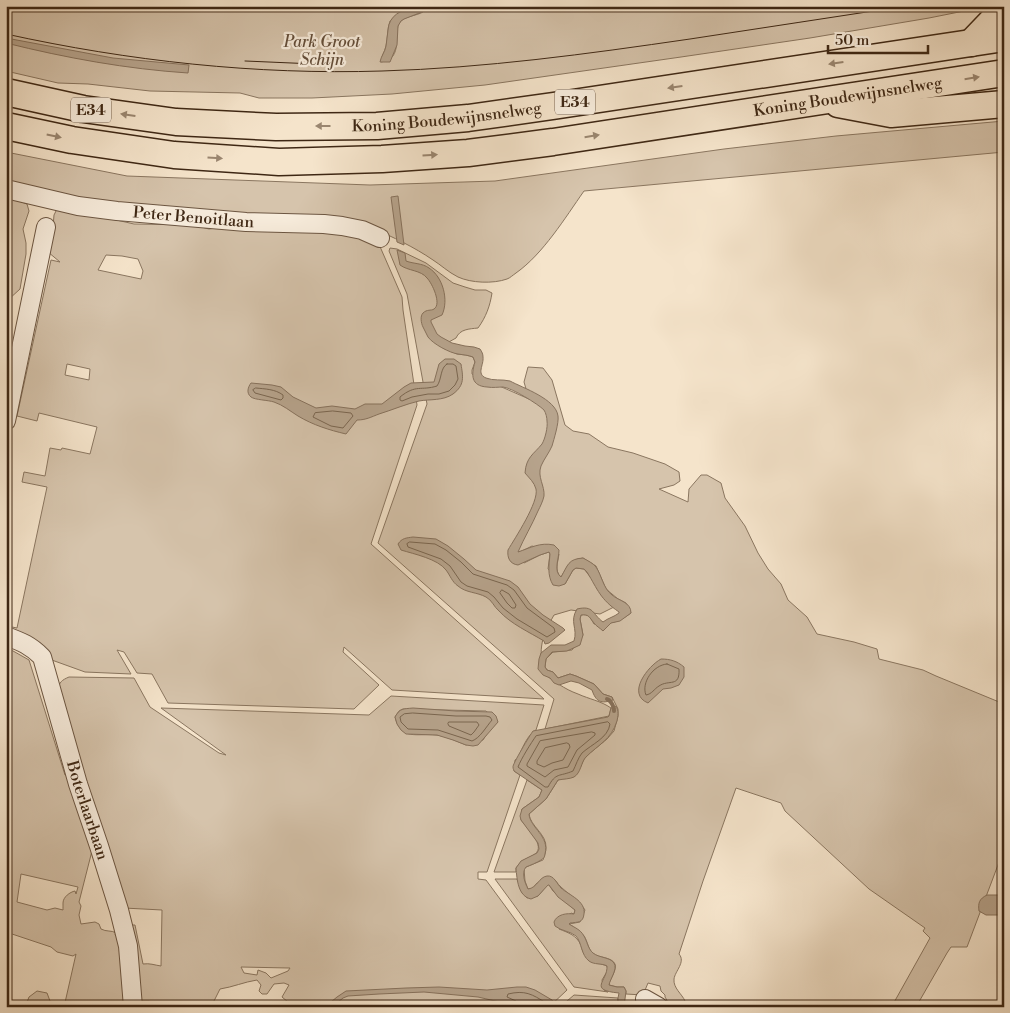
<svg xmlns="http://www.w3.org/2000/svg" width="1010" height="1013" viewBox="0 0 1010 1013" font-family="'Libre Bodoni',serif">
<style>
.green{fill:#d6c4ac;stroke:#8a7660;fill-rule:evenodd}
.water{fill:#b7a48d;stroke:#87725d}
.lines{fill:none;stroke-linecap:round;stroke-linejoin:round}
.shore{stroke:#7a6650;stroke-width:1}
.stream{stroke:#87725d;stroke-width:4}
.minor-casing{stroke:#6c5642;stroke-width:20}
.highway-casing{stroke:#3e2714;stroke-width:29}
.minor{stroke:#f8eddd;stroke-width:18}
.highway{stroke:#f5e4cb;stroke-width:26}
.tram{stroke:#3e2714;stroke-width:1}
.oneway{fill:#9a8670}
.labels{text-anchor:middle;dominant-baseline:central;stroke-width:4.5;stroke-linejoin:round;paint-order:stroke}
.shield{fill:#f8eddd;stroke:#766250;stroke-width:1}
.shield-label{font-size:15px;font-weight:bold;fill:#3e2714}
.park-label{font-size:16px;font-style:italic;fill:#644e3a;stroke:#f8eddd}
.street-label{font-size:16px;fill:#3e2714;stroke:#f8eddd}
</style>
<rect width="100%" height="100%" fill="#f5e4cb"/>
<filter id="stains"><feTurbulence type="fractalNoise" baseFrequency=".004" numOctaves="4"/><feColorMatrix values="0 0 0 0 .2 0 0 0 0 .09 0 0 0 0 .02 0 0 0 .5 -.17"/></filter>
<radialGradient id="worn" r=".72"><stop offset=".6" stop-color="#630" stop-opacity="0"/><stop offset="1" stop-color="#630" stop-opacity=".3"/></radialGradient>
<path class="green" d="M6 6H413L390 21C387 29 388 38 386 46 385 52 381 56 381 62 405 59 392 32 400 22 405 16 416 16 423 12 424 11 428 7 429 6H989L929 18 810 38 681 57 485 85 392 94 312 98H259L240 93 150 91 88 84 58 83 6 71Z
M1004 121V152L584 191C565 218 543 254 516 273 513 275 510 278 507 279 493 284 471 283 458 277 448 272 441 265 433 260 414 247 393 237 372 228L155 209 76 200 6 182V152L127 176 370 185 495 181 724 149 836 136Z
M6 196 27 204 29 211 23 229 26 243V254L20 289 8 300H6Z
M57 209 90 214 134 224 194 225 209 229 222 227H317L378 242 402 297 403 310 417 405 371 544 544 699 392 690 344 647 343 652 379 685 354 709 168 703 152 674 137 673 124 652 117 650 131 674 85 672 49 659 6 629 7 626 17 628 47 487 22 482 24 472 45 476 50 448 61 450 62 448 90 454 97 427 39 413 37 421 17 416 51 260 60 262 48 252 53 227 54 215ZM106 255 122 256 138 259 143 271 141 279 98 270ZM67 364 90 369 89 380 65 375Z
M390 248 397 249 426 263 453 283 465 287 475 290H486L492 293C490 306 486 317 478 328 469 329 460 329 456 338L447 343 443 348 457 354 466 355 473 357 475 362 472 370V374L529 399 524 382 528 367 543 368 552 380 565 425 573 431 589 434 608 447 633 453 665 464 679 472 680 481 674 485 659 489 688 502 689 489 701 475H707L721 483 725 498 745 526 758 553 768 569 781 584 788 600 807 617 817 634 854 642 877 649 879 659 923 670 936 676 1004 704V849L967 947H951L947 953 916 1007H894L892 1006 930 938 923 931 925 928 869 889 785 811 781 803 736 788 703 881 679 954C686 962 675 971 674 979 673 988 682 994 685 1001L676 1006 668 1002 665 997V995L661 991 660 986 648 983 643 995 626 994V991L624 987H617L609 985V983C611 978 617 969 615 964 612 957 599 958 594 954 588 950 588 942 584 936 580 931 574 927 569 924L580 922 585 910C577 897 563 892 555 880L537 883 532 889H528L525 881 524 869 526 867 543 860C544 856 546 852 546 848 547 834 530 826 529 814L546 799 558 780 580 768 585 757 607 739 614 731 618 716V709L612 697 603 694 594 684 576 676 570 674 558 678 553 672 547 670 545 667 546 659 553 652 572 650 583 635 580 619 581 615C589 613 591 619 594 624 612 623 616 624 631 613L626 603 618 599 606 589 596 566 583 558 578 559 569 564 561 577C554 571 558 562 559 554L532 546 518 553V551L508 550 524 563 540 555 549 552 550 554 548 569 565 584 573 570 576 568 584 569 614 607 600 614 571 610 554 615C541 638 539 647 543 673 554 681 564 689 578 694 589 699 601 701 611 708L609 716 545 729 554 699 378 543 427 404 407 294 389 251Z
M6 647 29 660 65 775 70 774 94 843 79 902 81 906 79 915 81 924 95 922 99 924 101 929C106 932 112 930 116 933L115 935 120 936 130 1007H64L76 954 73 956 57 952 51 947 6 932ZM21 874 78 887 76 894 75 891C70 892 63 897 63 903 63 906 63 908 63 910L55 908 47 910 17 902Z
M69 677 134 678 150 707 219 753 226 755 161 708 369 715 391 696 544 705 536 730C527 735 522 749 518 758L515 760 514 771 520 775 487 872H478V879L486 880 567 990 549 1007H484L353 1003 352 1007H294L282 997 289 985 284 983 274 984 267 994H262L259 991 261 985 257 980C244 982 233 987 220 989L214 1001 203 1007H149L151 1005V1002L149 1001H136L130 925H135L143 964C150 963 154 965 161 966L162 910 124 908 58 690C59 682 62 680 69 677ZM403 709 486 711 498 722 490 729 483 740 466 745C456 741 446 736 436 735 417 733 401 741 395 717L399 711ZM241 967 289 968H290L288 971 271 978 266 973 258 970 257 975 244 973Z
M527 780 542 790 539 797 522 809 521 820C527 828 546 846 535 854 526 860 523 858 516 868V872H494Z
M495 879H517L522 893 527 898 538 896 548 884 549 885 553 891 575 910 574 914 571 913 559 929C569 933 576 935 581 945 582 949 583 954 586 956 592 963 600 963 607 966L608 970 602 980 604 990 608 992 574 987Z
M37 991 47 993 50 1001V1007H6V1001L15 1003 27 1002 29 997Z
M574 995 618 998V1007H560Z"/>
<path class="water" d="M413 6H429L422 12 404 19 401 21 398 26 397 45 390 62H380C381 56 385 52 386 46 387 41 387 35 388 30 389 15 401 11 413 6Z
M6 38 113 58 189 65 188 73C127 69 66 58 6 43Z
M398 196 404 245 397 242 391 197Z
M397 250 405 253 406 261C414 264 422 263 429 268 443 277 449 300 442 315L431 320V322L437 334 441 337 452 343 465 346 474 347 480 349C482 352 483 354 483 357 484 365 476 374 486 378 493 381 502 379 510 381 523 388 556 399 558 416 559 423 554 439 552 446 549 453 544 459 541 466 537 477 545 486 544 496 543 501 540 507 538 511 532 525 524 538 518 552 530 548 540 542 554 545L559 550C559 559 553 571 561 577 568 565 568 559 583 558 588 561 593 563 596 567 602 576 603 588 612 595 619 601 631 602 631 613L620 621 611 623 603 631C600 628 596 626 594 623 589 617 589 614 581 615L580 619 583 635 580 645 567 651 552 652 546 659 545 667 547 670 553 672 558 678 570 674 576 676 594 684 603 694 612 697 613 700C601 704 596 702 592 690L579 683 571 681 559 685 554 683 550 678 543 675 538 669 539 659 541 653 551 645H565L574 641C578 628 569 622 577 609 594 605 592 614 603 622 608 618 614 617 619 613V612C600 599 598 590 587 572L584 569 576 568 573 570 565 584 559 586 553 585C547 575 549 565 550 554L549 552 540 555 518 565C510 564 507 558 508 550 515 538 539 502 536 489 534 482 530 479 525 473 526 457 534 454 542 444 545 439 548 427 547 421 547 418 546 413 544 410 538 404 512 388 503 387 498 387 493 388 487 387 471 386 471 375 475 362L473 357C468 355 464 355 458 354 450 353 433 344 428 337 426 334 425 330 423 327 421 323 420 316 423 313 427 309 431 311 434 309 442 304 432 283 427 278 421 270 408 271 400 265Z
M445 359H454L461 364C463 377 465 385 453 394 443 401 430 399 419 401 406 404 392 410 379 414 371 417 366 420 357 420L346 434C329 430 313 425 298 416 290 411 283 405 274 402 268 400 255 400 251 397 246 393 248 387 251 383L272 385 281 387 293 397 316 408 332 406 355 409 365 404H382L404 387 411 383 434 382 439 364Z
M413 537 436 539 448 546 464 559 476 570 510 581 518 587 530 604 543 615 563 628 565 630 549 643 545 644 544 641C529 632 511 624 499 611 494 607 492 600 486 597 477 592 466 593 458 586 452 582 450 575 446 570 438 559 414 554 401 550L398 544C402 538 406 538 413 537Z
M661 659C670 659 677 661 684 667V677L679 685 671 688 663 689 648 703C626 694 648 666 661 659Z
M616 706C619 711 618 716 617 721 611 740 599 744 586 757 581 762 581 773 574 777 570 779 563 779 558 780L546 799 529 814C530 828 550 836 545 854 545 857 543 859 541 860 536 863 531 865 526 867 521 873 525 883 528 889 537 888 539 877 547 876 554 875 557 884 561 888 569 895 586 901 584 914 583 923 578 922 570 923L569 924C575 928 580 929 584 936 587 941 588 949 593 953 599 958 610 957 614 963 618 969 610 979 609 985L617 987H624L626 991 624 1007H618V998L619 993C587 990 608 981 607 966 602 963 594 965 589 961 581 955 582 943 576 936 570 931 561 931 555 926L554 922C557 914 567 913 574 914L575 910 558 897 549 885H548L538 896 531 899C518 896 517 880 516 868L521 861 537 853 539 849 538 843 521 820 520 816 522 809 539 797 542 790 514 771C514 770 513 769 513 767 512 765 530 735 533 731L608 717 609 716 611 708Z
M413 708 456 711 492 712 496 716 498 722 478 745 473 746 466 745 453 740 437 735 406 734 401 730 397 724 395 717C400 708 403 709 413 708Z
M987 895H1004V915H986L979 911C978 903 979 899 987 895Z
M439 987 487 990 517 987H526L535 990 552 1000 554 1003 550 1007H521L478 997 424 992 379 994 348 996 343 998 332 1007H325L337 997 346 991 406 988Z"/>
<g class="lines">
<path class="shore" d="M447 364H453L456 366 458 379 455 385 449 391 439 394H428L412 397 402 401 400 400V397C416 384 421 391 437 386 442 379 440 368 447 364Z
M256 388C265 389 275 389 283 395V398L281 400 255 393 253 390Z
M333 411 351 413 353 416 343 428 331 426 313 417 315 413Z
M410 542 435 544 446 550 461 562 473 574 507 585 514 590 527 608 554 628 555 632 547 637 517 619 503 608 494 597 488 592 467 586 461 582 450 566 441 559 408 547 407 544Z
M502 590 509 594 516 605 515 608H512L507 603 500 593Z
M667 664 679 669C680 688 669 679 659 686 654 689 652 694 646 695 641 683 653 665 667 664Z
M413 713 456 716H486L490 717 492 720C486 727 480 738 472 741L438 730 408 729 401 722 400 717 404 714Z
M449 722H477L479 725 474 732 471 735 449 726 448 724Z
M608 722 610 724C608 738 592 744 582 753 578 758 576 765 573 771 559 777 556 772 548 787H545L518 767C521 759 531 743 536 736Z
M592 732 595 733V735L577 750 568 767 554 770 545 777 527 766V764L540 741Z
M567 743 569 744 570 747 563 760 552 763 544 767 537 764V761L545 748Z
M518 1007 516 1001 507 997 508 994C525 990 532 994 546 1003L547 1007"/>
<path class="stream" d="M607 699 609 700C612 703 614 706 614 711"/>
<defs>
<g id="minor">
<path id="s1" d="M6 189 78 206 117 211 246 222 324 224 342 226 362 230 380 238"/>
<path d="M6 421 46 227"/>
<path id="s2" d="M6 636C22 642 30 645 42 657L78 784 99 846 119 910 128 946 133 1007"/>
<path d="M645 999 659 1007"/>
</g>
<g id="highway">
<path d="M971 43 994 19 1004 17"/>
<path id="s3" d="M6 92 83 109 176 122 276 127 377 126 468 118 553 106 1004 38"/>
<path d="M838 104 891 114 1004 104"/>
<path id="s4" d="M6 126 72 140 174 155 279 162 382 159 468 153 553 142 1004 73"/>
</g>
</defs>
<use href="#minor" class="minor-casing"/>
<use href="#highway" class="highway-casing"/>
<use href="#minor" class="minor"/>
<use href="#highway" class="highway"/>
<path class="tram" d="M6 34C129 61 256 75 382 71 485 68 587 54 690 39 762 28 834 17 906 6
M245 61 315 64"/>
</g>
<defs><path id="oneway-solid" d="M-6-.8H1V-3.2L6.5 0L1 3.2V.8H-6Z" transform="scale(1.25)"/></defs>
<g class="oneway">
<use href="#oneway-solid" transform="translate(836 63) rotate(172)"/>
<use href="#oneway-solid" transform="translate(972 78) rotate(-9)"/>
<use href="#oneway-solid" transform="translate(675 87) rotate(172)"/>
<use href="#oneway-solid" transform="translate(128 115) rotate(-172)"/>
<use href="#oneway-solid" transform="translate(323 126) rotate(180)"/>
<use href="#oneway-solid" transform="translate(54 136) rotate(12)"/>
<use href="#oneway-solid" transform="translate(592 136) rotate(-9)"/>
<use href="#oneway-solid" transform="translate(430 155) rotate(-4)"/>
<use href="#oneway-solid" transform="translate(215 158) rotate(3)"/>
</g>
<g class="labels">
<g class="shield">
<rect x="555" y="89.5" width="40" height="25" rx="4"/>
<rect x="71" y="97.5" width="40" height="25" rx="4"/>
</g>
<g class="shield-label">
<text x="575" y="102">E34</text>
<text x="91" y="110">E34</text>
</g>
<g class="park-label">
<text x="322" y="42">Park Groot<tspan x="322" dy="18">Schijn</tspan></text>
</g>
<g class="street-label">
<text stroke="none"><textPath href="#s4" startOffset="849">Koning Boudewijnsnelweg</textPath></text>
<text stroke="none"><textPath href="#s3" startOffset="444">Koning Boudewijnsnelweg</textPath></text>
<text stroke="none"><textPath href="#s1" startOffset="190">Peter Benoitlaan</textPath></text>
<text stroke="none"><textPath href="#s2" startOffset="202">Boterlaarbaan</textPath></text>
</g>
</g>
<rect width="1010" height="1013" fill="none" stroke="#f5e4cb" stroke-width="25"/>
<rect x="8" y="8" width="995" height="998" fill="none" stroke="#3e2714" stroke-width="2.5"/>
<rect x="12" y="12" width="985" height="988" fill="none" stroke="#3e2714"/>
<path d="M828 45v8h100v-8" fill="none" stroke="#3e2714" stroke-width="2.5"/>
<text x="835" y="45" font-size="15" fill="#3e2714" stroke="#f8eddd" stroke-width="4" paint-order="stroke">50 m</text>
<rect width="100%" height="100%" filter="url(#stains)"/>
<rect width="100%" height="100%" fill="url(#worn)"/>
</svg>
